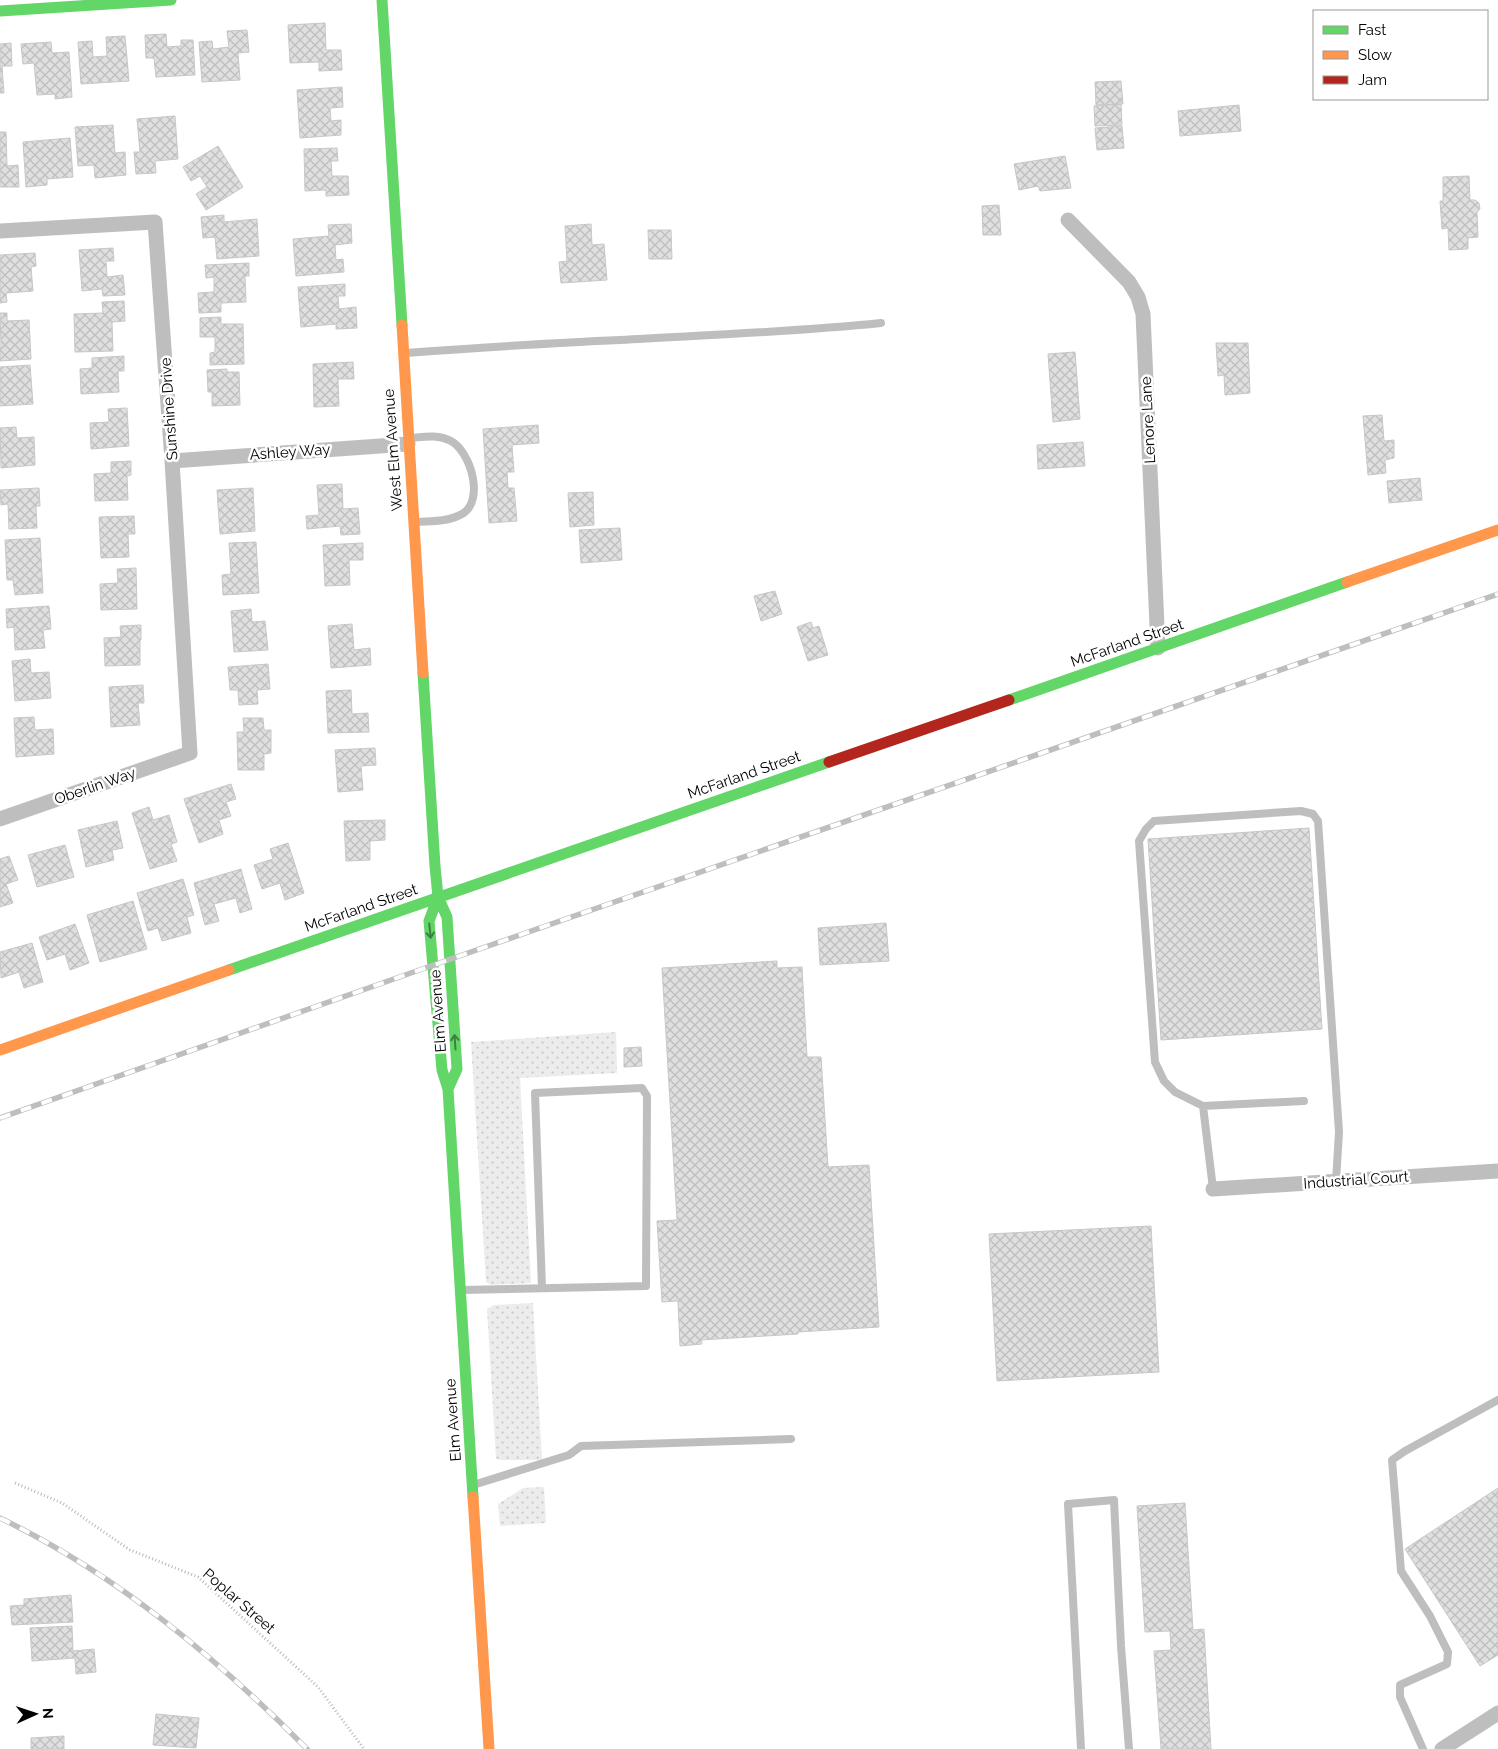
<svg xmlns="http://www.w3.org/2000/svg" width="1498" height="1749" viewBox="0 0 1498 1749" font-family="Raleway,sans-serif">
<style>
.grass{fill:url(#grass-dots)}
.building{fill:url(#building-cross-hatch);stroke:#c7c7c7}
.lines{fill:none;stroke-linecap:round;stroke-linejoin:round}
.path{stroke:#b9b9b9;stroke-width:3;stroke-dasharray:1 2.5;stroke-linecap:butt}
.lane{stroke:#bebebe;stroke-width:8}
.street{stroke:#bebebe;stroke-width:15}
.fast{stroke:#63d668;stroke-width:11}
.slow{stroke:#ff974d;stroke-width:11}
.jam{stroke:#b3261e;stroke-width:11}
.rail-casing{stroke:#bebebe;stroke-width:5.5}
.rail{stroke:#fff;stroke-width:4;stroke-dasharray:11;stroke-linecap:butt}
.oneway{stroke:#3b803e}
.labels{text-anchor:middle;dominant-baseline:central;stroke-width:5;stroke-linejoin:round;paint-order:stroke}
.street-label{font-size:15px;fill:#000;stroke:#fff}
</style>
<defs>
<pattern id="grass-dots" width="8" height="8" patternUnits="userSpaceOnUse" patternTransform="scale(1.25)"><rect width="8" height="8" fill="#ececec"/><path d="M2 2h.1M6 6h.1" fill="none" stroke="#c9c9c9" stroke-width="1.8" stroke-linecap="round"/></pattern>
<pattern id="building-cross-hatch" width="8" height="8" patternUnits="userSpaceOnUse" patternTransform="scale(1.25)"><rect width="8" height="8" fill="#dfdfdf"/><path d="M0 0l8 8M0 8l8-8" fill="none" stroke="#bebebe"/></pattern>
</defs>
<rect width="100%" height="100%" fill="#fff"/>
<path class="grass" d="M616 1032 617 1073 520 1078 531 1283 491 1285 486 1282 471 1042Z
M533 1303 542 1460H501L496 1459 487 1309 494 1305Z
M544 1487 546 1523 500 1526 498 1504 523 1488Z"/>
<path class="building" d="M325 23 326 50H341L342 70 319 71V62L290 63 288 25Z
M247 30 249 52 238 53 240 80 202 82 199 42 212 41 213 49 229 47 227 31Z
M166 34 167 47 181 46V40H193L195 75 156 77 154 58H146L145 35Z
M125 36 129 81 81 84 78 42 92 41 93 57 107 56 106 37Z
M51 42 52 53 69 52 72 97 55 99V94L37 95 34 63 23 64 21 44Z
M11 43 12 66H2L4 93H0V44Z
M1121 81 1123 104 1096 105 1095 82Z
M342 87 343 107 330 108 331 121 341 120V135L300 138 297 90Z
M1121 104 1122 125 1095 126 1094 106Z
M1239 105 1241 131 1180 136 1178 111Z
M175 116 178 159 155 161 156 173 136 174 134 152H140L137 119Z
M113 125 115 153 125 152 126 175 95 178 94 165 78 166 75 127Z
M1122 126 1124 148 1097 150 1095 128Z
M0 132H6L7 166 18 165 19 187H0Z
M70 138 73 177 47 179V185L26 187 23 142Z
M218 146 243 187 206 210 196 194 207 187 200 176 191 181 183 167Z
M337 148 338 161H331L332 176H348L349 195 326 196V190L305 191 304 149Z
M1065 156 1071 188 1040 191 1038 186 1019 190 1014 164Z
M1469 176 1470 200H1475L1479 203 1480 209 1477 212 1478 237 1468 238V249L1449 250 1448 228 1442 229 1440 201H1443V177Z
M999 205 1001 235H983L982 206Z
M224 215V222L257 219 259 256 217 259 215 237 203 238 201 217Z
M351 224 352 243 335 245 336 260 343 259 344 272 296 276 293 239 329 236 328 225Z
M591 224 592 245 604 244 607 280 561 283 559 262 567 261 565 226Z
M648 230H671L672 259H649Z
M113 248 114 261H106L107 277 123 275 125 295 103 296 102 289 82 291 79 250Z
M35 253 36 266 31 267 33 291 6 293 7 302 0 303V255Z
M249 263V276H245L246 302 221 303V312L199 313 198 293 214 292V277L206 278 205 265Z
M345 284V296H338L339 309 356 307 357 328 336 329V324L301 327 298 287Z
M124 301 125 321 112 322 113 351 75 352 74 314 103 313 102 302Z
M0 313H7V321L29 320 31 359 0 361V348H1Z
M221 317V324H243L244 364 210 365V353L215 352V337H200V318Z
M1216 343H1248L1250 393 1225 395 1224 375 1218 376Z
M1075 352 1080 419 1053 422 1048 354Z
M124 356V371H118L119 392 81 394 80 369 92 368V358Z
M353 362 354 379H338L339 406 314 407 313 364Z
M30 365 33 404 0 406V367Z
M227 369V372H239L240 405 212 406V392H208L207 370Z
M127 408 129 446 91 449 90 423 109 422 108 409Z
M1382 415 1384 441 1394 440V458L1385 460 1386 473 1368 475 1363 416Z
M538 425 539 443 512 445 514 472H507L508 488H514L517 521 489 523 483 429Z
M16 427 17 438 34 437 35 465 1 468 0 428Z
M1083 442 1085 466 1038 469 1037 445Z
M131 461V475L127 476 128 500 95 501 94 474 111 473V462Z
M1420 478 1422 500 1389 503 1387 481Z
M342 484 343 509 358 508 360 534 341 535 340 526 307 529 306 516 319 515 317 485Z
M39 488 40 506H36L37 528 9 529 8 504 1 505 0 490Z
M253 488 255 531 220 534 217 490Z
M593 492 594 525 570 527 568 493Z
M134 516 135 534H128L129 557 101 558 99 517Z
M620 528 622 560 581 563 579 530Z
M40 538 43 593 15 595 13 580H7L5 540Z
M256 542 259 593 223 595 222 575 231 574 229 543Z
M363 543V560H349L350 585 325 586 323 545Z
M136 568 137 609 101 610 100 584 118 583 117 569Z
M775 591 782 614 761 621 754 596Z
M49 606 51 629 43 630 45 648 15 650 14 627 7 628 6 609Z
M251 609 252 622 265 621 268 650 234 652 231 611Z
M811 622 813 628 819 626 828 655 808 661 797 627Z
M352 624 354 650 370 648 371 665 331 668 328 626Z
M141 625V640H140V665L105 666 104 638 121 637 120 626Z
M30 659 31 673 49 672 51 698 15 701 12 661Z
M268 664 270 689 257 690 258 704 239 705 238 690H230L228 667Z
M143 685 144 703H138L140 725 111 727 109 687Z
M351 690 352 714 368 713 369 732 328 733 326 691Z
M34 717 35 730 53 729 54 754 16 757 14 718Z
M243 718H263L264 730H271V753L264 754V770H238L237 732H244Z
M375 748 376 765 361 766 363 790 338 792 335 750Z
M231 784 236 799 226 802 231 816 219 820 223 834 199 843 184 799Z
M149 807 153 820 169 815 177 842 171 844 177 861 150 869 132 813Z
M385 820V840L370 841V860L346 861 344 821Z
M117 821 123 848 112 850 114 860 86 867 78 830Z
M1309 828 1322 1029 1161 1040 1148 839Z
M288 843 304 893 285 900 280 883 262 889 254 865 273 859 270 849Z
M65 845 74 877 37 887 28 855Z
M9 856 18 880 6 884 13 903 0 907V859Z
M241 869 252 909 240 913 236 898 214 904 219 921 205 925 194 883Z
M183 879 194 915 187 917 191 933 162 941 158 928 148 931 137 893Z
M133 901 147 949 100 962 87 915Z
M886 923 889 961 820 965 818 928Z
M75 924 89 963 70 970 65 954 47 960 39 937Z
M32 943 43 982 24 988 19 972 1 978 0 952Z
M777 961V968L802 967 807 1057H821L828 1167 869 1165 879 1327 798 1332V1334L701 1340 702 1344 680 1346 678 1301 662 1302 657 1221 677 1220 662 968Z
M641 1047 642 1066 624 1067V1048Z
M1151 1226 1159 1372 997 1381 989 1234Z
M1498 1488V1655L1480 1666 1405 1549Z
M1185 1503 1193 1630 1204 1629 1211 1749H1161L1154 1651 1171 1650 1170 1631 1145 1632 1137 1506Z
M71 1595 73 1622 12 1625 10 1606 24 1605V1599Z
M72 1626 73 1651 94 1649 96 1672 76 1674 75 1658 32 1661 30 1628Z
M156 1714 199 1718 196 1748 153 1745Z
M64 1736V1749H31V1738Z"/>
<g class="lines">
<path class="path" d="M15 1483 62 1503 130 1550 198 1577 318 1687 364 1749"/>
<path class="lane" d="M405 353C476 348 548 343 620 340 707 335 794 332 881 323
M410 438C424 437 437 434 451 441 471 452 485 501 462 514 448 522 431 521 417 522
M1203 1106 1304 1101
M1213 1189 1203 1106 1175 1092 1164 1081 1155 1062 1139 841 1146 829 1154 821 1301 811 1313 814 1318 821 1339 1132 1336 1181
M462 1290 646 1286 647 1096 642 1088 535 1093 542 1288
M473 1485 569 1455 581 1446 791 1439
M1081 1749 1068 1504 1114 1500 1121 1646 1129 1749
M1423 1749 1400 1697V1685L1447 1664 1448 1652 1430 1616 1401 1571 1392 1460 1405 1451 1498 1400"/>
<path class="street" d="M1068 220 1129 282 1138 297 1143 314 1158 648
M0 231 155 222 172 461 190 753 0 819
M172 461 408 444
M1213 1189 1498 1171
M1442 1749 1498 1713"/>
<path class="fast" d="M382 0 402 325
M0 11 171 0
M423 673 435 866 438 897 447 917 457 1069 448 1089
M1009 700 1347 582
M438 897 429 921 442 1070 448 1089 473 1497
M229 970 829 762"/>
<path class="slow" d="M402 325 423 673
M1347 582 1498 530
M0 1050 229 970
M473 1497 489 1749"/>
<path class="jam" d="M829 762 1009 700"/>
<defs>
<path id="rail" d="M0 1118 425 968 1498 594
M0 1518C116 1574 217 1658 307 1749"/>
</defs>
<use href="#rail" class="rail-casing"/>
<use href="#rail" class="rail"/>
</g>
<defs><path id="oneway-shaft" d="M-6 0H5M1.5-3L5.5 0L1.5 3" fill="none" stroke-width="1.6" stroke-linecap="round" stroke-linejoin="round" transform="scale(1.25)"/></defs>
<g class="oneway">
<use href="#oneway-shaft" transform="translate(430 931) rotate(84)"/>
<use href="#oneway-shaft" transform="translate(455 1042) rotate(-94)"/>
</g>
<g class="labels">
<g class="street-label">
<text transform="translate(169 409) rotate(-94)">Sunshine Drive</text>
<text transform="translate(1148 420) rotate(-93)">Lenore Lane</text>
<text transform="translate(393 450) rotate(-94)">West Elm Avenue</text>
<text transform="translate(290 452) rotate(-4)">Ashley Way</text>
<text transform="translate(1127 643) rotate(-19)">McFarland Street</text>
<text transform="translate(744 775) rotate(-19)">McFarland Street</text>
<text transform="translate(95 786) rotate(-19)">Oberlin Way</text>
<text transform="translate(361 908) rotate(-19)">McFarland Street</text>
<text transform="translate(438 1011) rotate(-94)">Elm Avenue</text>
<text transform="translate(1356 1180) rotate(-4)">Industrial Court</text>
<text transform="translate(453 1420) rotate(-94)">Elm Avenue</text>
<text transform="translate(239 1601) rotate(41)">Poplar Street</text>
</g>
</g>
<rect x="1313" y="10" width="175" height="90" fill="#ffffff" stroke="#999999"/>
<rect x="1323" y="26" width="25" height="8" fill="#63d668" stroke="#999999"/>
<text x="1358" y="35" font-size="15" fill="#000000">Fast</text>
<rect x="1323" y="51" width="25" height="8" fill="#ff974d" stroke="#999999"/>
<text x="1358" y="60" font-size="15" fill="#000000">Slow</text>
<rect x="1323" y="76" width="25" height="8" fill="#b3261e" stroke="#999999"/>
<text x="1358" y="85" font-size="15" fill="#000000">Jam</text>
<g transform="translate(35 1714) rotate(87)" stroke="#ffffff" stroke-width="4" paint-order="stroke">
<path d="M0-4L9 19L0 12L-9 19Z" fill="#000000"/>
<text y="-8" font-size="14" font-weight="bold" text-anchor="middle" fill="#000000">N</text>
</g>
</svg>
